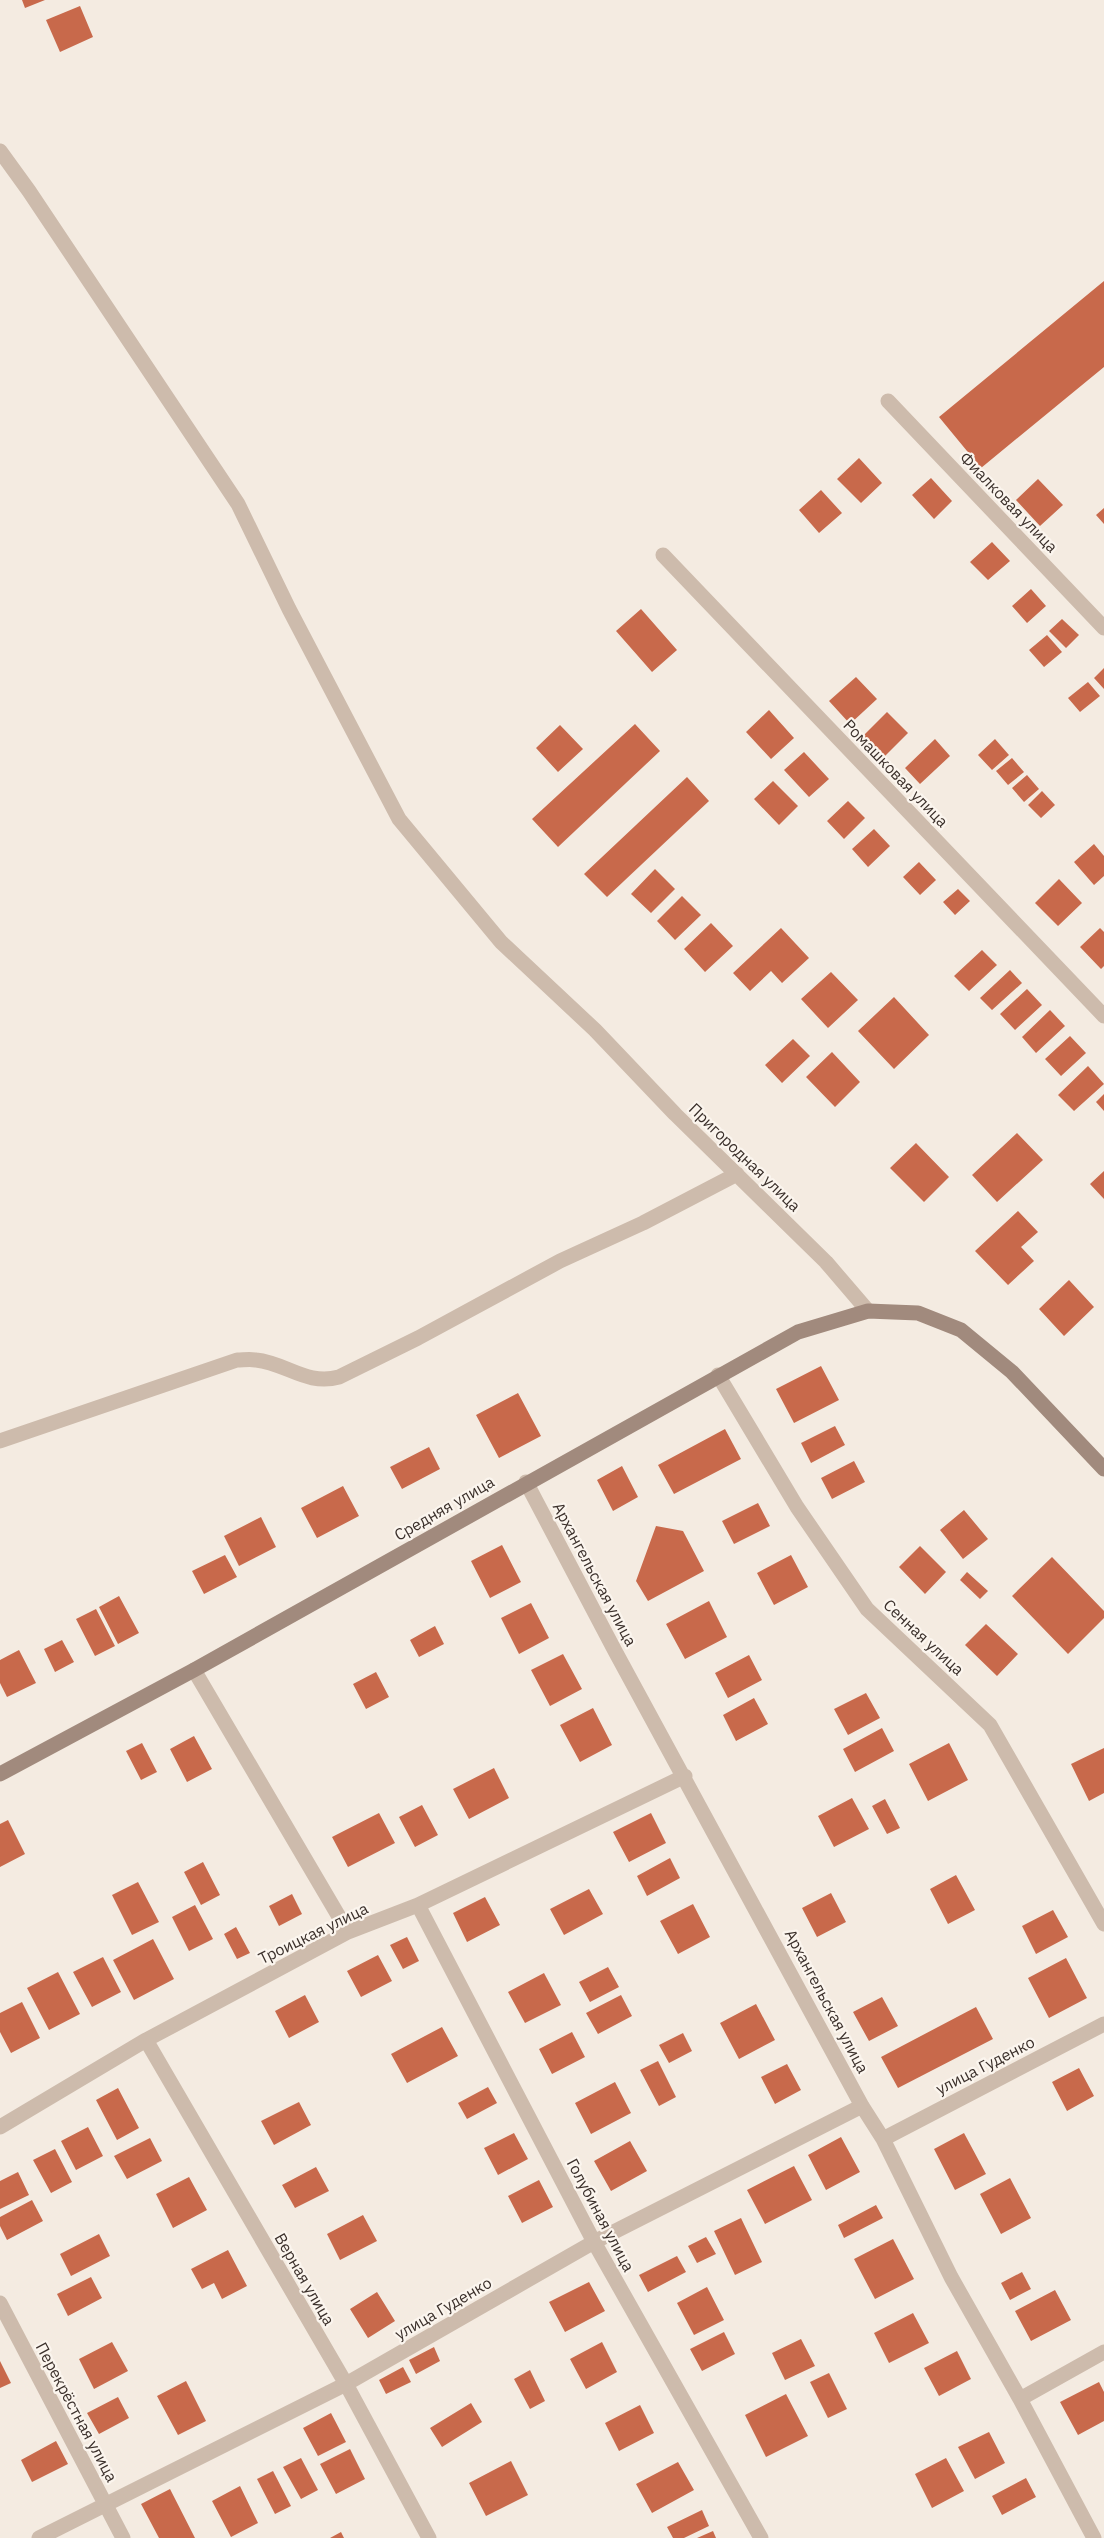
<svg xmlns="http://www.w3.org/2000/svg" width="1104" height="2538" viewBox="0 0 1104 2538" font-family="'IBM Plex Sans',sans-serif">
<style>
.building{fill:#c8694b}
.lines{fill:none;stroke-linecap:round;stroke-linejoin:round}
.street{stroke:#cdbbac;stroke-width:15}
.secondary{stroke:#a18a7d;stroke-width:15}
.labels{text-anchor:middle;dominant-baseline:central;stroke-width:4.5;stroke-linejoin:round;paint-order:stroke}
.street-label{font-size:16px;fill:#3b302b;stroke:#fbf5ee}
</style>
<rect width="100%" height="100%" fill="#f4ebe1"/>
<path class="building" d="M22 0H45L25 8Z
M80 6 93 37 60 52 46 20Z
M1104 281V367L981 468 939 417Z
M859 458 882 483 861 503 837 479Z
M931 478 952 501 934 519 912 495Z
M1038 479 1063 505 1040 526 1016 500Z
M821 490 842 513 819 533 799 510Z
M1104 508V524L1096 515Z
M992 542 1010 561 988 580 970 562Z
M1031 589 1046 606 1027 623 1012 606Z
M641 609 677 650 652 672 616 631Z
M1062 619 1079 635 1066 648 1049 631Z
M1047 635 1062 652 1044 667 1029 650Z
M1104 668V689L1094 678Z
M856 677 877 699 850 724 829 701Z
M1088 682 1100 696 1080 712 1068 698Z
M769 710 794 738 771 759 746 732Z
M887 712 908 733 882 759 861 738Z
M635 724 660 751 558 847 532 819Z
M560 725 583 749 558 772 536 748Z
M935 739 950 756 920 784 905 768Z
M995 739 1009 755 992 770 978 755Z
M804 752 829 779 809 797 784 770Z
M1012 758 1024 772 1008 785 996 771Z
M1027 775 1039 789 1024 802 1012 788Z
M687 777 709 801 607 897 584 874Z
M773 781 798 806 779 825 754 799Z
M1042 791 1055 805 1041 818 1028 805Z
M848 801 865 818 844 839 827 821Z
M874 829 890 846 868 867 852 849Z
M1094 844 1104 856V876L1094 885 1074 862Z
M919 862 936 880 920 895 903 877Z
M655 869 675 889 651 913 631 894Z
M1059 879 1082 903 1058 926 1035 903Z
M958 889 970 901 955 915 943 902Z
M682 896 701 915 675 940 657 921Z
M711 923 733 946 705 972 684 949Z
M781 928 809 958 782 983 771 971 750 991 733 973Z
M1100 928 1104 932V966L1101 969 1080 947Z
M982 950 997 965 969 991 954 976Z
M1010 970 1022 983 992 1010 980 998Z
M831 972 858 1000 828 1028 801 999Z
M1027 989 1042 1005 1015 1030 1000 1014Z
M894 997 929 1035 894 1069 858 1031Z
M1050 1010 1065 1026 1036 1053 1022 1037Z
M1070 1036 1086 1053 1061 1076 1045 1059Z
M793 1039 810 1056 782 1083 765 1065Z
M832 1052 860 1082 835 1107 806 1077Z
M1088 1066 1104 1084 1074 1111 1058 1095Z
M1104 1094V1111L1096 1102Z
M1017 1133 1043 1160 997 1202 972 1175Z
M916 1143 949 1177 924 1202 890 1168Z
M1104 1171V1199L1090 1184Z
M1018 1211 1038 1232 1021 1247 1034 1261 1008 1285 975 1251Z
M1069 1280 1094 1307 1064 1336 1039 1309Z
M821 1366 839 1400 794 1423 776 1389Z
M518 1393 541 1436 499 1458 476 1415Z
M835 1426 845 1445 811 1463 801 1443Z
M725 1429 741 1459 674 1494 658 1465Z
M429 1447 440 1469 402 1489 390 1467Z
M854 1461 865 1482 832 1499 821 1478Z
M622 1466 638 1497 613 1511 597 1480Z
M343 1486 359 1516 317 1538 301 1508Z
M758 1503 770 1526 734 1544 722 1521Z
M964 1510 988 1539 963 1559 940 1530Z
M261 1517 276 1547 239 1566 224 1536Z
M656 1526 683 1531 704 1571 648 1601 636 1581Z
M502 1545 521 1582 490 1598 471 1561Z
M920 1546 946 1572 925 1594 899 1567Z
M225 1555 237 1577 204 1594 192 1571Z
M791 1555 808 1587 774 1605 757 1573Z
M1052 1557 1104 1611V1618L1068 1654 1012 1596Z
M967 1572 988 1591 980 1599 960 1580Z
M119 1596 139 1633 118 1644 99 1607Z
M709 1601 727 1637 685 1659 666 1624Z
M531 1603 549 1638 519 1654 501 1618Z
M96 1609 115 1646 95 1656 76 1619Z
M986 1624 1018 1654 997 1676 965 1645Z
M435 1626 444 1644 419 1657 410 1640Z
M62 1640 74 1662 55 1672 44 1649Z
M19 1650 36 1683 7 1697 0 1683V1660Z
M563 1654 582 1689 550 1706 531 1670Z
M749 1655 762 1680 728 1698 715 1673Z
M376 1672 389 1697 366 1709 353 1684Z
M866 1693 880 1718 848 1735 834 1709Z
M754 1698 768 1724 736 1741 723 1715Z
M593 1708 612 1745 580 1762 560 1725Z
M882 1728 894 1751 855 1772 843 1749Z
M194 1736 212 1769 187 1782 170 1749Z
M142 1743 157 1772 141 1780 126 1751Z
M949 1743 968 1780 928 1801 909 1764Z
M1104 1748V1793L1089 1801 1071 1764Z
M494 1768 509 1798 469 1819 453 1789Z
M852 1798 869 1829 834 1847 818 1816Z
M885 1799 900 1828 887 1834 872 1806Z
M422 1805 438 1835 415 1847 399 1817Z
M379 1813 395 1843 348 1867 332 1837Z
M651 1813 666 1843 629 1862 613 1832Z
M8 1820 25 1854 0 1867V1824Z
M670 1858 680 1878 647 1896 637 1876Z
M203 1862 220 1895 201 1905 184 1872Z
M956 1875 975 1910 948 1924 930 1889Z
M138 1882 159 1922 132 1935 112 1895Z
M589 1889 603 1914 564 1935 550 1909Z
M831 1893 846 1922 817 1937 802 1908Z
M292 1894 302 1914 279 1926 269 1906Z
M485 1897 500 1925 467 1942 453 1913Z
M693 1904 710 1937 678 1954 660 1921Z
M195 1905 213 1939 189 1951 172 1917Z
M1053 1910 1068 1937 1036 1954 1022 1926Z
M236 1927 250 1953 237 1959 224 1934Z
M407 1937 419 1961 403 1969 390 1945Z
M153 1939 174 1979 134 2000 113 1960Z
M378 1955 392 1981 361 1997 347 1971Z
M103 1957 121 1992 92 2007 73 1972Z
M1066 1958 1087 1998 1049 2018 1028 1978Z
M608 1967 619 1987 590 2002 579 1982Z
M58 1972 80 2014 49 2030 27 1988Z
M544 1973 561 2005 525 2023 508 1992Z
M305 1995 319 2022 289 2038 275 2011Z
M621 1995 632 2016 598 2034 586 2013Z
M882 1997 898 2026 869 2041 853 2012Z
M22 2002 40 2038 11 2053 0 2032V2013Z
M756 2004 775 2040 739 2059 720 2023Z
M976 2007 993 2039 898 2088 881 2057Z
M442 2027 458 2056 407 2083 391 2054Z
M572 2032 585 2057 552 2074 539 2049Z
M683 2033 692 2051 669 2063 659 2045Z
M658 2061 676 2097 659 2106 640 2070Z
M787 2064 801 2090 775 2104 761 2077Z
M1079 2068 1094 2096 1067 2111 1052 2082Z
M615 2082 631 2113 591 2134 575 2103Z
M488 2087 497 2103 467 2119 458 2103Z
M118 2088 139 2128 117 2140 96 2100Z
M299 2102 311 2125 274 2145 261 2121Z
M88 2127 103 2156 76 2170 61 2141Z
M514 2133 528 2159 498 2175 484 2148Z
M964 2133 986 2174 955 2190 934 2149Z
M841 2137 860 2172 826 2190 808 2155Z
M150 2138 162 2161 127 2179 114 2156Z
M630 2141 647 2171 611 2191 594 2161Z
M55 2149 72 2182 51 2193 33 2160Z
M794 2166 812 2200 765 2224 747 2190Z
M316 2167 329 2191 295 2208 282 2185Z
M18 2172 29 2195 0 2209V2181Z
M189 2177 207 2210 173 2228 156 2194Z
M1010 2178 1031 2218 1001 2234 980 2194Z
M539 2180 553 2207 522 2223 508 2196Z
M32 2200 43 2221 7 2240 0 2226V2217Z
M876 2205 883 2218 844 2238 838 2225Z
M363 2215 377 2241 340 2260 327 2234Z
M741 2218 762 2262 735 2275 714 2231Z
M99 2234 110 2256 71 2276 60 2254Z
M706 2237 716 2254 697 2263 688 2246Z
M893 2239 914 2279 875 2299 854 2259Z
M228 2250 247 2286 222 2299 214 2283 202 2289 191 2269Z
M677 2256 686 2272 648 2292 639 2275Z
M1022 2272 1031 2289 1010 2300 1001 2283Z
M91 2277 102 2298 68 2316 57 2294Z
M589 2282 605 2311 565 2332 549 2302Z
M707 2287 724 2320 694 2335 677 2303Z
M1055 2290 1071 2320 1031 2341 1015 2311Z
M377 2292 395 2321 368 2338 350 2309Z
M913 2313 929 2343 889 2363 874 2333Z
M724 2332 735 2354 702 2371 690 2349Z
M801 2339 815 2366 785 2380 772 2353Z
M112 2342 128 2371 94 2389 79 2359Z
M602 2342 617 2372 586 2389 570 2359Z
M434 2347 440 2361 416 2374 409 2360Z
M957 2351 971 2379 939 2396 924 2368Z
M0 2361 11 2383 0 2388Z
M403 2367 411 2382 386 2394 379 2380Z
M530 2370 545 2401 530 2409 514 2379Z
M829 2373 847 2409 828 2418 810 2382Z
M186 2381 206 2421 178 2435 157 2396Z
M1099 2382 1104 2392V2421L1078 2435 1060 2402Z
M786 2394 808 2436 766 2457 745 2415Z
M118 2397 129 2418 99 2434 87 2413Z
M471 2403 482 2422 442 2447 430 2428Z
M640 2405 654 2433 619 2451 605 2423Z
M331 2413 346 2442 318 2456 303 2428Z
M989 2432 1005 2463 975 2479 958 2447Z
M56 2441 68 2464 32 2482 21 2460Z
M350 2449 365 2479 336 2494 320 2464Z
M301 2458 318 2490 301 2499 283 2467Z
M946 2458 964 2491 932 2508 915 2474Z
M511 2461 528 2495 486 2516 469 2483Z
M678 2462 694 2490 652 2513 636 2484Z
M273 2471 291 2506 275 2514 257 2479Z
M1026 2478 1036 2497 1002 2515 992 2496Z
M240 2486 258 2523 231 2537 212 2501Z
M170 2489 195 2538H159L141 2504Z
M702 2510 709 2526 684 2538H673L667 2527Z
M713 2531 716 2538H697Z
M341 2532 344 2538H330Z"/>
<g class="lines">
<path class="street" d="M0 151 29 191 238 504 289 609 399 819 501 942 595 1030 675 1114 826 1262 868 1311
M888 401 1104 628
M663 555 1104 1016
M718 1375 797 1507 867 1609 990 1725 1104 1924
M0 1441 237 1360C243 1360 250 1359 256 1360 286 1363 307 1386 339 1377L418 1338 560 1261 643 1223 737 1174
M526 1482 615 1651 862 2106 883 2139 951 2277 1020 2399 1094 2538
M194 1670 348 1932
M418 1905 594 2242 761 2538
M146 2040 346 2384 429 2538
M0 2127 146 2040 348 1932 418 1905 685 1776
M883 2139 1104 2024
M0 2303 123 2538
M1020 2399 1104 2352
M39 2538 346 2384 594 2242 862 2106"/>
<path class="secondary" d="M0 1774 194 1670 798 1332 868 1311 918 1313 961 1330 1012 1372 1104 1469"/>
</g>
<g class="labels">
<g class="street-label">
<text transform="translate(1009 502) rotate(46)">Фиалковая улица</text>
<text transform="translate(896 773) rotate(46)">Ромашковая улица</text>
<text transform="translate(745 1157) rotate(44)">Пригородная улица</text>
<text transform="translate(444 1508) rotate(-30)">Средняя улица</text>
<text transform="translate(595 1574) rotate(62)">Архангельская улица</text>
<text transform="translate(924 1637) rotate(43)">Сенная улица</text>
<text transform="translate(313 1933) rotate(-26)">Троицкая улица</text>
<text transform="translate(827 2001) rotate(62)">Архангельская улица</text>
<text transform="translate(985 2065) rotate(-27)">улица Гуденко</text>
<text transform="translate(601 2215) rotate(62)">Голубиная улица</text>
<text transform="translate(305 2279) rotate(60)">Верная улица</text>
<text transform="translate(443 2308) rotate(-30)">улица Гуденко</text>
<text transform="translate(77 2412) rotate(62)">Перекрёстная улица</text>
</g>
</g>
</svg>
